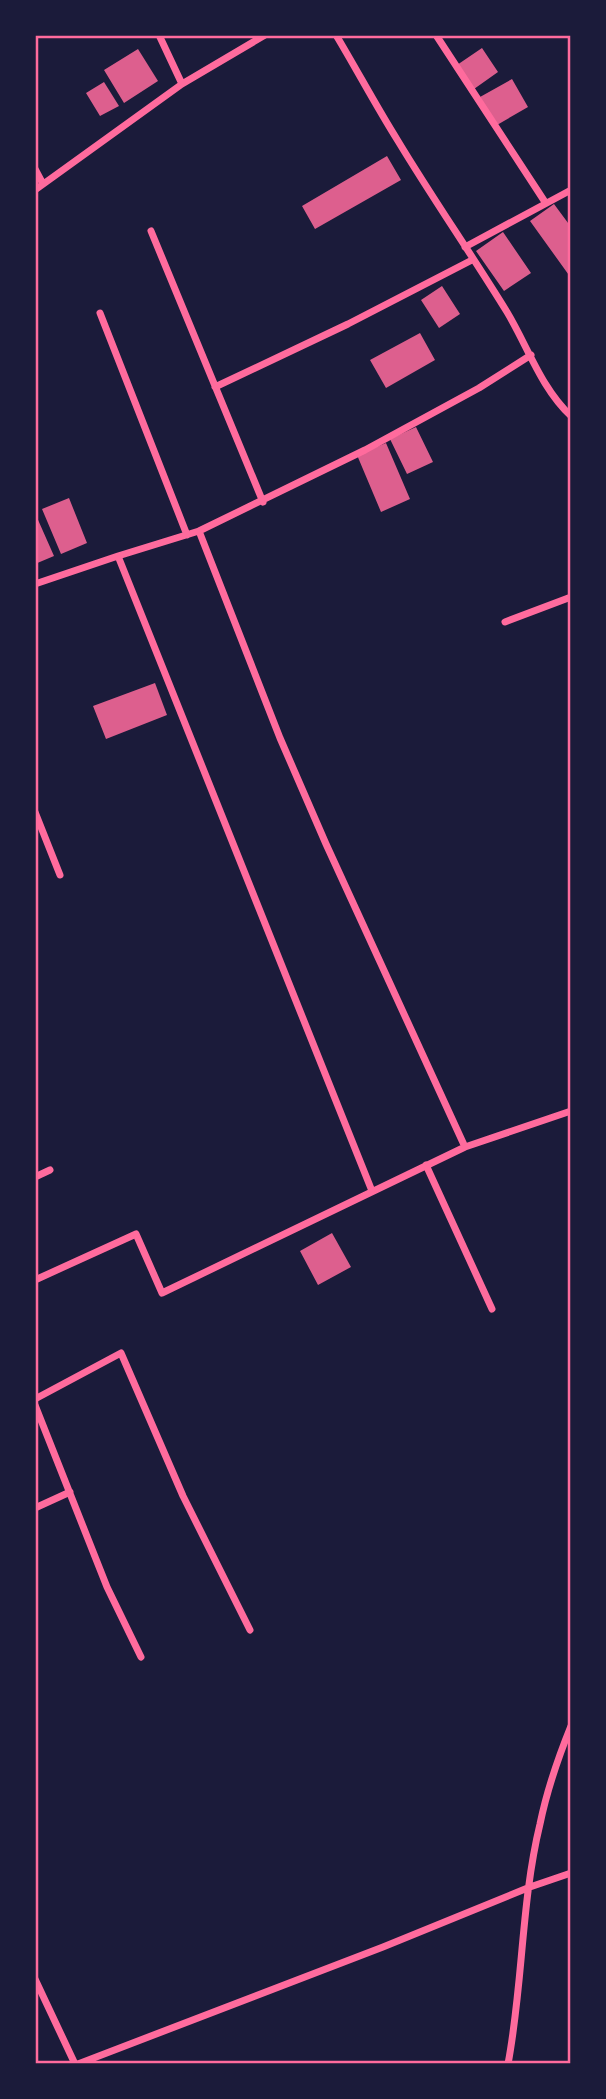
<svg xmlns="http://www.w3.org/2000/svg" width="606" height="2099" viewBox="0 0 606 2099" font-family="Overpass,sans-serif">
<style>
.building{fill:#dd5f8e}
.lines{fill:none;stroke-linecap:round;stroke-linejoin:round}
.minor{stroke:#ff6b9d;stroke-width:7}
.neatline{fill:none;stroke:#ff6b9d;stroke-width:2.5}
</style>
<rect width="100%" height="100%" fill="#1b1b3a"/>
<path class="building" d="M482 48 498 72 474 89 457 65Z
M138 49 158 81 124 103 104 70Z
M512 79 528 107 497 125 480 97Z
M104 82 119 106 100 116 86 93Z
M387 156 401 180 315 229 302 206Z
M554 204 571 227V278L530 221Z
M503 232 531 273 504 291 476 251Z
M442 286 460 314 439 328 421 300Z
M420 333 435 360 386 388 370 360Z
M416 427 433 462 407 474 390 439Z
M386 443 410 499 381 512 357 455Z
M69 498 87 543 61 554 42 509Z
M35 513 54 556 35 564Z
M155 683 167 715 106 739 93 706Z
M332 1233 351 1267 318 1285 300 1251Z"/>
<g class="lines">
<path class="minor" d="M159 35 182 84
M336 35C357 70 376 106 398 141 433 199 472 255 507 312 528 347 541 388 571 416
M436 35 545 202
M35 169 43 184
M35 190 182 84 265 35
M151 231 263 502
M465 247 571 190
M100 313 187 535
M215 387 348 324 472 260
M199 531 280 738 326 844 465 1147
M118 556 372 1191
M35 584 118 556 199 531 365 450 479 388 531 355
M505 622 571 597
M35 812 60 875
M426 1165 492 1309
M35 1177 50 1170
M35 1280 136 1234 162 1293 465 1147 571 1111
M35 1399 121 1353 183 1496 250 1630
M35 1405 107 1587 141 1657
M35 1508 70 1492
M35 1979 75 2064
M78 2064 383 1947 530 1887 571 1873
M508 2064C523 1985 521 1902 540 1824 547 1790 558 1758 571 1726"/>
</g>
<rect width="606" height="2099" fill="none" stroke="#1b1b3a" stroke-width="74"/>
<rect x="37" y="37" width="532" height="2025" class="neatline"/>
</svg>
